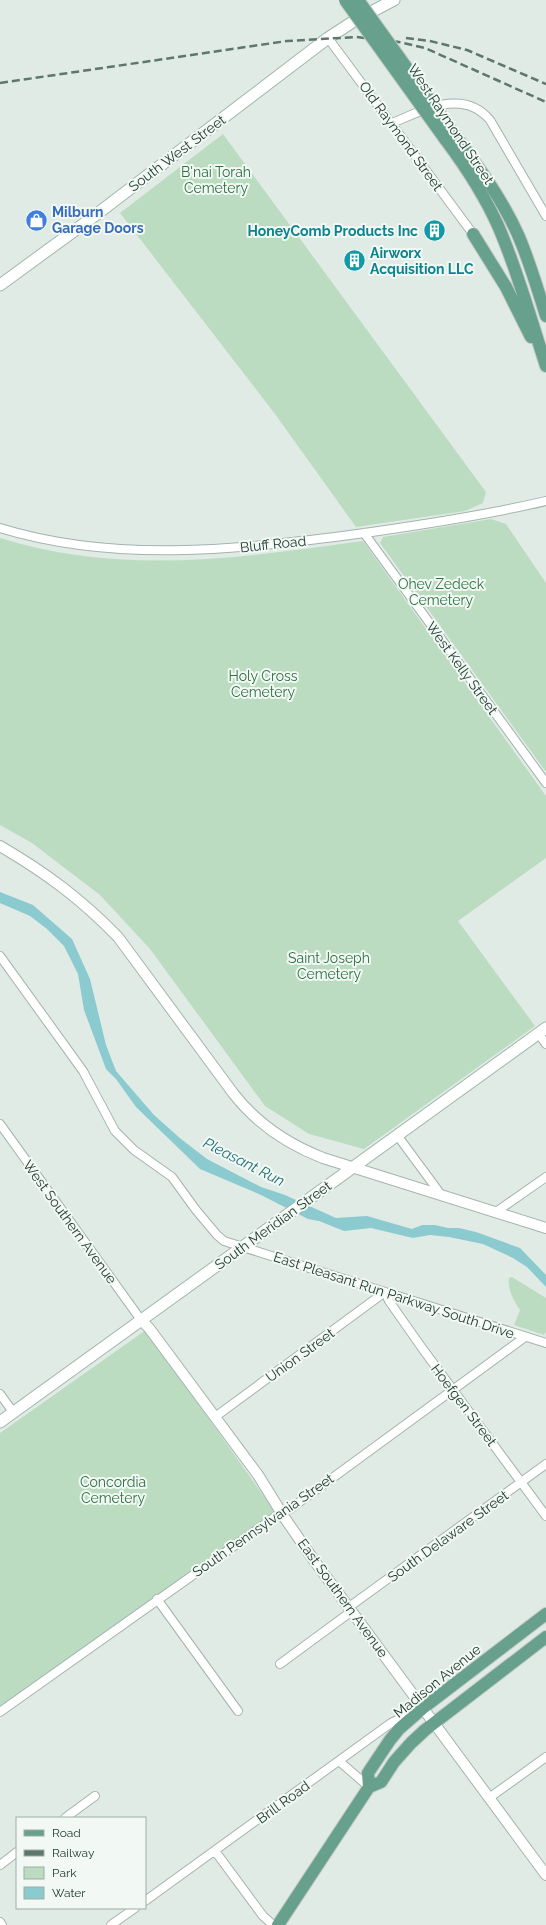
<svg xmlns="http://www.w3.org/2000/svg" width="546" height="1925" viewBox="0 0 546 1925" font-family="Raleway,sans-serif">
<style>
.green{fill:#bbdcc1}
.water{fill:#8bcacf}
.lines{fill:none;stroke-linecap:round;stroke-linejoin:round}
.minor-casing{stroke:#a4b3ad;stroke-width:10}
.tertiary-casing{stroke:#a4b3ad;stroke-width:12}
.secondary-casing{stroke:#a0b7ad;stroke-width:13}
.primary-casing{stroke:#c1c8c6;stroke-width:14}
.minor{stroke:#fff;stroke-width:8}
.tertiary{stroke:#fff;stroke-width:10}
.secondary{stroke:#fff;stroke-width:11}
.primary{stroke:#67a08c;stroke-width:12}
.rail{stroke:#5d776e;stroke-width:2.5;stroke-dasharray:8 4;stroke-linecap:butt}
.primary-bridge-casing{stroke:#c1c8c6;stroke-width:14;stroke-linecap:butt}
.primary-bridge{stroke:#67a08c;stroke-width:12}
.labels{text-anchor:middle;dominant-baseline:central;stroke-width:4;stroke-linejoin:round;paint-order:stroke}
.street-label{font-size:14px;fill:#223c33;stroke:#f2f8f4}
.park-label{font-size:14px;fill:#2e7142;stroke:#f2f8f4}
.shop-label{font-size:14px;font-weight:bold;fill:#366cbe;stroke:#f2f8f4;text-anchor:start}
.culture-label{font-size:14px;font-weight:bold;fill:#0d838f;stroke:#f2f8f4;text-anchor:end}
.water-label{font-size:15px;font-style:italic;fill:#1e6f76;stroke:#f2f8f4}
</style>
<rect width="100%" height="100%" fill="#e1ebe6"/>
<path class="green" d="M223 134 486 492 483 503 465 511 356 527 275 414 120 213Z
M491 519 506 524 546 583V772L380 543 383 537Z
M0 538C123 576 238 558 363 541L546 796V858L458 921 535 1026 364 1149 309 1134 265 1106 150 949 100 895 32 843 0 825Z
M512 1277 546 1298V1332L544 1335 514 1325 520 1310C514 1301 507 1289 509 1278Z
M146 1330 275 1512 0 1706V1433Z"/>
<path class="water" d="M0 892 33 905 72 939 90 979 106 1045 116 1071 154 1115 181 1139 207 1159 261 1187 285 1195 336 1218 367 1216 412 1229 422 1225H435L448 1228H459L476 1232 520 1248 546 1275V1287L527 1267 513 1258 483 1244 449 1237 430 1235 413 1238 371 1228 344 1231 319 1221 308 1219 261 1195 200 1169 136 1107 116 1079 106 1069 84 1010 78 974 64 946 47 929 30 916 0 903Z"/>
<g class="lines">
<defs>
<path id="minor" d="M328 38 473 234
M392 123C424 110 463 88 490 120L546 216
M0 528C115 563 233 550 350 535 415 526 482 516 546 501
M364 533 546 783
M0 956 83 1071 115 1131 134 1150 172 1177 196 1210 217 1235 224 1241 546 1343
M538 1033 546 1044
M0 1124 141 1320
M397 1135 442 1196
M496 1212 546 1177
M0 1394 13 1412
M215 1417 385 1292 389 1301 422 1348 546 1516
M157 1599 238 1711
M349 1607 546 1464
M280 1664 352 1611
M0 1712 282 1512 290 1509 525 1337
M339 1761 369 1787
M489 1798 546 1757
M65 1818 95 1796
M215 1851 263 1916 273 1925
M0 1865 17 1852
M145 1901 391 1723 413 1712
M0 1922 2 1925
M111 1925 135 1908"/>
<path id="tertiary" d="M0 846C46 873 80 898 118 937L233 1093C257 1124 287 1144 323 1158L546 1228
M141 1320 149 1328 258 1475 284 1517 313 1559 546 1875"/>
<path id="secondary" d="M0 285 89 220 328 38 354 21 394 0
M0 1422 546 1028"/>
<path id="primary" d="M455 135C479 168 503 200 519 237 530 263 538 290 546 316
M445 139C466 167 485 196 499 228 518 272 531 320 546 366
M473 234 506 287 531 337
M369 1787 368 1773 390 1740 399 1729 423 1708 546 1614
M278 1925 369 1787 381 1782 394 1762 411 1743 425 1730 546 1637"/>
</defs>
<use href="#minor" class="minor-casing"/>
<use href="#tertiary" class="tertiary-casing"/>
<use href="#secondary" class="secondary-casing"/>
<use href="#primary" class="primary-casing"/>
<use href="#minor" class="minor"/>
<use href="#tertiary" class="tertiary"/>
<use href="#secondary" class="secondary"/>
<use href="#primary" class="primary"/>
<path class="rail" d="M406 38 430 41 467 50 546 84
M0 83 287 41 356 37 399 42 425 48 546 102"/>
<defs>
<path id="primary-bridge" d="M345 0 445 139
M358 0 455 135"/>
</defs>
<use href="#primary-bridge" class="primary-bridge-casing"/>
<use href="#primary-bridge" class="primary-bridge"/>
</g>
<defs>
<symbol id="shop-disc" viewBox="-11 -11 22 22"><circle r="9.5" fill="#3f7fe0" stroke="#f2f8f4"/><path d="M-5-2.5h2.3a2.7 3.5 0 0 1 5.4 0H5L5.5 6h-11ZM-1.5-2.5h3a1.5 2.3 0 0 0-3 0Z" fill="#fff"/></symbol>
<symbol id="building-disc" viewBox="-11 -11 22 22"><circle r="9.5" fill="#0f9aa8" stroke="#f2f8f4"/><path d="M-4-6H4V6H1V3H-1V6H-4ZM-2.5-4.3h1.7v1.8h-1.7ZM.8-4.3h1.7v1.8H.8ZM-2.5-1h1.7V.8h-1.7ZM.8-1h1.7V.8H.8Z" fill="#fff"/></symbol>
</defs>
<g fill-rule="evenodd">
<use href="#shop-disc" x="24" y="208" width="25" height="25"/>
<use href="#building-disc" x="422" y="218" width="25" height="25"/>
<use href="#building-disc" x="342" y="248" width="25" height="25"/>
</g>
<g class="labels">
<g class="street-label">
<text transform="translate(451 124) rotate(56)">West Raymond Street</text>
<text transform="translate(401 136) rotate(54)">Old Raymond Street</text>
<text transform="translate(177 153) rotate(-37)">South West Street</text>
<text transform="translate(273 544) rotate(-6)">Bluff Road</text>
<text transform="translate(462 668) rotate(54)">West Kelly Street</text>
<text transform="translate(70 1222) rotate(54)">West Southern Avenue</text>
<text transform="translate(273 1225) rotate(-36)">South Meridian Street</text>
<text transform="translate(394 1295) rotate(18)">East Pleasant Run Parkway South Drive</text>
<text transform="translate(300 1355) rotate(-36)">Union Street</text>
<text transform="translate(464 1405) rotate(53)">Hoefgen Street</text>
<text transform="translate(263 1525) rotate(-35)">South Pennsylvania Street</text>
<text transform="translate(448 1536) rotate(-36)">South Delaware Street</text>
<text transform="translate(343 1598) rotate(54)">East Southern Avenue</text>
<text transform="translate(437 1681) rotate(-39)">Madison Avenue</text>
<text transform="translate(283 1802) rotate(-36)">Brill Road</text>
</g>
<g class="park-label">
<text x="216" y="172">B'nai Torah<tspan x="216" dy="16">Cemetery</tspan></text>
<text x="441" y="584">Ohev Zedeck<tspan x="441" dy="16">Cemetery</tspan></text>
<text x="263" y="676">Holy Cross<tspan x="263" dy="16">Cemetery</tspan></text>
<text x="329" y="958">Saint Joseph<tspan x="329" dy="16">Cemetery</tspan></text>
<text x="113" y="1482">Concordia<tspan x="113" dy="16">Cemetery</tspan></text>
</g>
<g class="shop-label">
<text x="52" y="212">Milburn<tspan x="52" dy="16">Garage Doors</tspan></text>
</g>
<g class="culture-label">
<text x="418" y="231">HoneyComb Products Inc</text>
<text x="370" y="253" text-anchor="start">Airworx<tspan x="370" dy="16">Acquisition LLC</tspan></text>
</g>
<g class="water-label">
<text transform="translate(244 1162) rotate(27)">Pleasant Run</text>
</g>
</g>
<rect x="16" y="1817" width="130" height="92" fill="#f2f8f4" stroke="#9fada7"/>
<rect x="24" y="1830" width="20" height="6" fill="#67a08c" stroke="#9fada7"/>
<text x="52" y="1837" font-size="12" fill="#223c33">Road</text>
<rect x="24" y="1850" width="20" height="6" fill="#5d776e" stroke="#9fada7"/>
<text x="52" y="1857" font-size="12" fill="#223c33">Railway</text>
<rect x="24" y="1867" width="20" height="12" fill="#bbdcc1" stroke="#9fada7"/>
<text x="52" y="1877" font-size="12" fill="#223c33">Park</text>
<rect x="24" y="1887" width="20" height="12" fill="#8bcacf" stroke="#9fada7"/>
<text x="52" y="1897" font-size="12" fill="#223c33">Water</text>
</svg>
